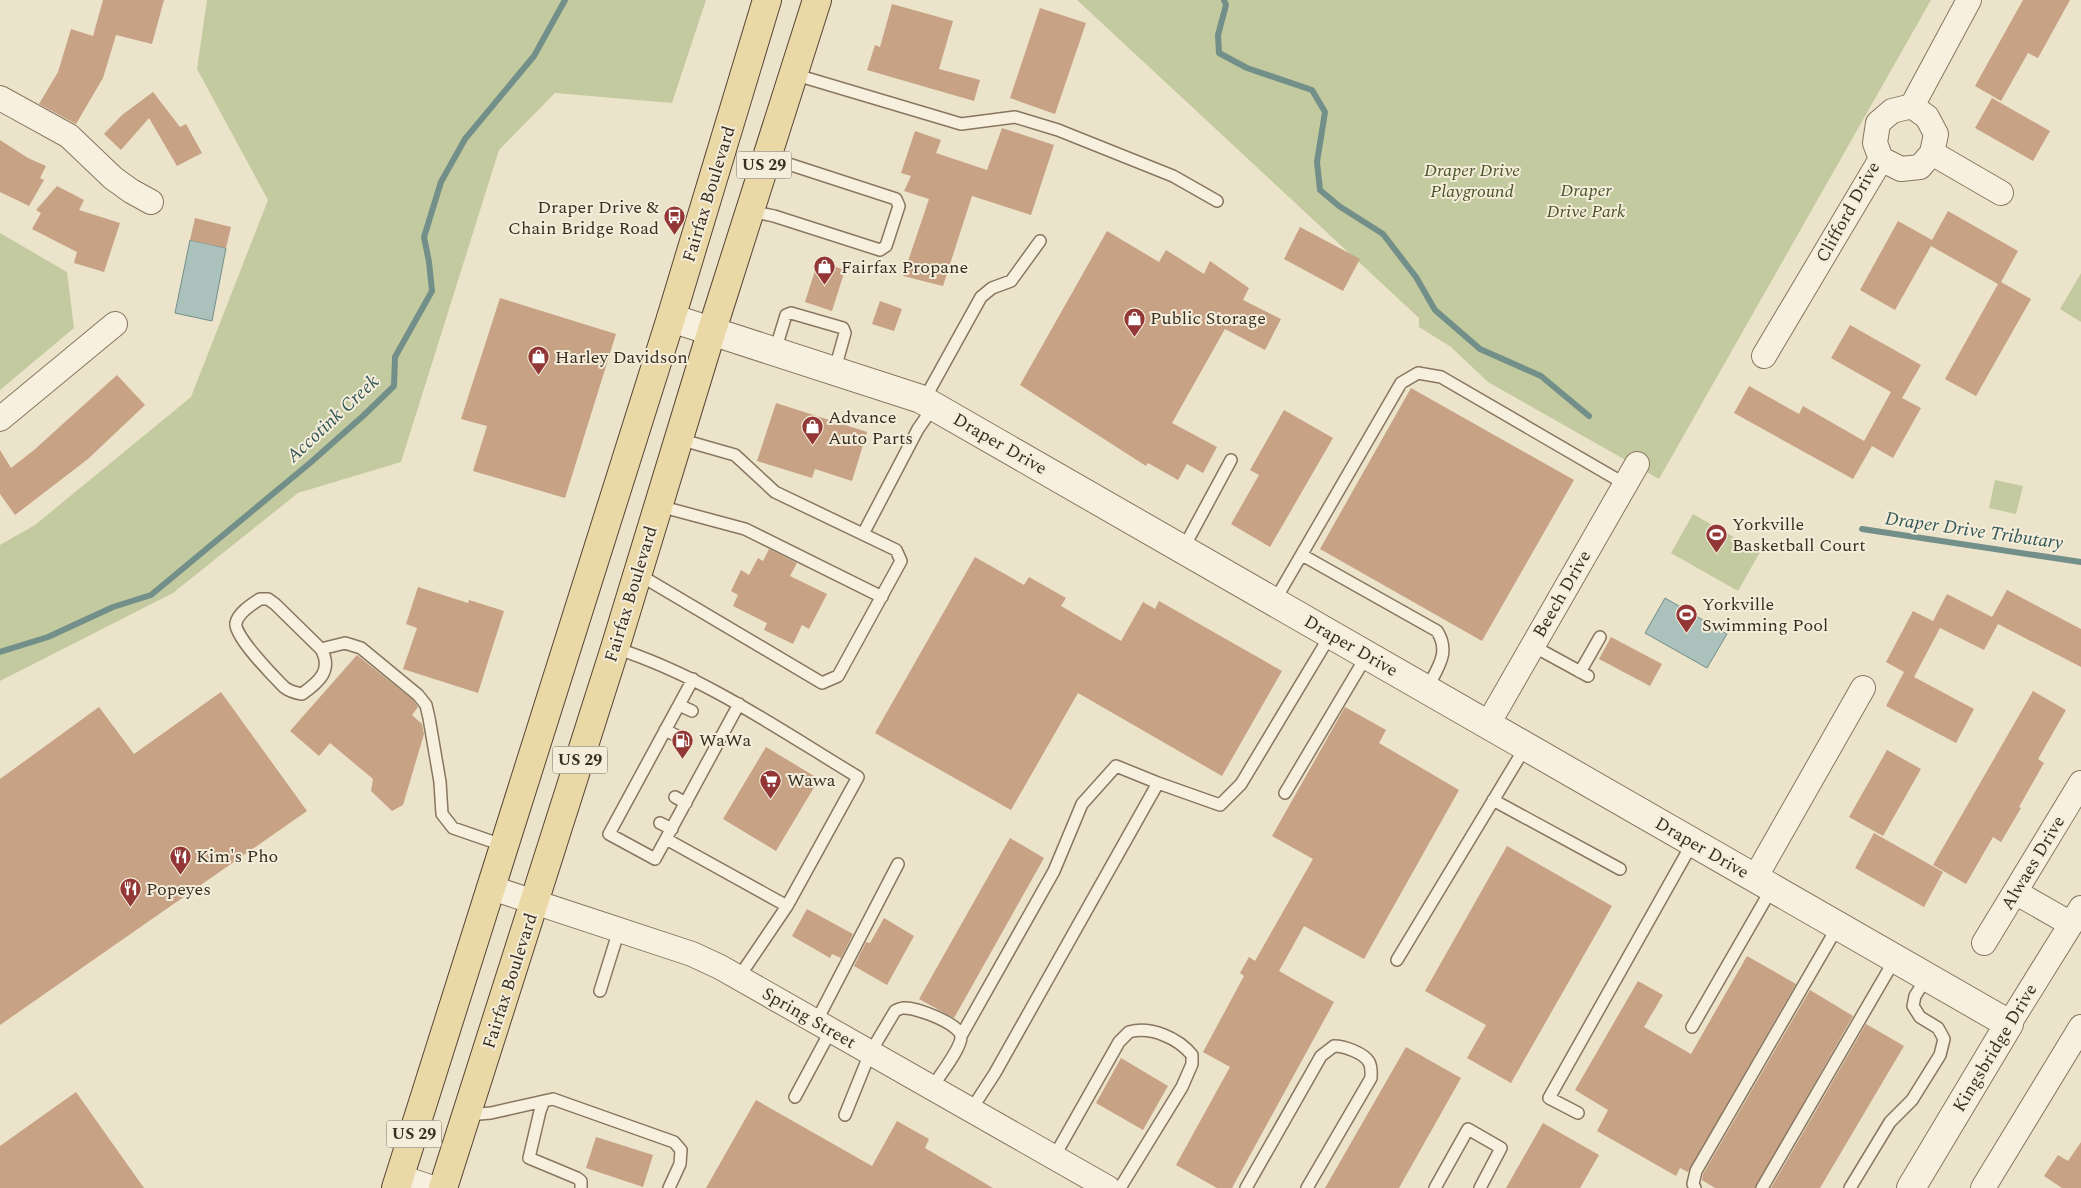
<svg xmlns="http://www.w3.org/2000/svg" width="2081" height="1188" viewBox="0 0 2081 1188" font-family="Spectral,serif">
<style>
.green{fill:#c4ca9f}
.water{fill:#abc1bb;stroke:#728f89}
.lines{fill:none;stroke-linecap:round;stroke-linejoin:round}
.stream{stroke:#728f89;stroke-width:6}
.building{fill:#c7a284}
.service-casing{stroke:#887660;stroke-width:14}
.minor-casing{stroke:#887660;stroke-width:26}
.tertiary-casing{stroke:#887660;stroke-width:30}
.primary-casing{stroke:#564534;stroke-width:30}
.service{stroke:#f7f0de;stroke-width:11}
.minor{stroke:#f7f0de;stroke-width:24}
.tertiary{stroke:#f7f0de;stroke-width:28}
.primary{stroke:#ebd8a7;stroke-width:28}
.labels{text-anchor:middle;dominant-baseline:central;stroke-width:4;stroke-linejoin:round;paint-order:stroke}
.shield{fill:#f4edda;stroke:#726759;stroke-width:1}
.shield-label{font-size:16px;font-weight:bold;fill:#3a2e22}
.park-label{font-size:18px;font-style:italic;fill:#49542b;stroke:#f4edda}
.street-label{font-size:18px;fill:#3a2e22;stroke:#f4edda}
.poi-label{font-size:18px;fill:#3a2e22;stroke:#f4edda;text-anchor:start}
.water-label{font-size:19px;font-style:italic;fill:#335857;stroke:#f4edda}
</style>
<rect width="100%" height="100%" fill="#ece3cb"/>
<path class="green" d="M207 0H706L672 103 555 93 499 150 401 462 298 493 173 593 0 681V545L35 525 191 397 268 200 197 69Z
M1077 0H1931L1659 479 1488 382 1451 347 1419 327V318Z
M0 233 67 272 74 328 0 390Z
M2081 273V322L2060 309Z
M1995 480 2023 486 2016 514 1989 508Z
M1693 514 1760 552 1738 591 1671 553Z"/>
<path class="water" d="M190 240 226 248 212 321 175 313Z
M1665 598 1727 634 1707 668 1645 633Z"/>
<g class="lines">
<path class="stream" d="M1224 0 1226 5 1218 35 1219 53 1247 68 1312 90 1325 112 1317 162 1320 190 1339 206 1383 234 1416 277 1435 310 1480 349 1541 376 1589 416
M1862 529 2081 562
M0 652 48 637 113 607 151 595 310 463 363 416 394 386 395 357 432 291 429 262 424 237 441 182 465 139 534 56 565 0"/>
</g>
<path class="building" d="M103 0H164L152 44 116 35 103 78 76 124 39 104 58 72 71 29 93 36Z
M2023 0H2070L2038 58 2028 53 2001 101 1975 86Z
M892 4 953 21 939 69 980 80 974 101 867 70 875 45 880 47Z
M1040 8 1086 23 1055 114 1010 98Z
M153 92 180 127 186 124 202 153 177 166 149 118 121 150 104 134 122 115Z
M1992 98 2050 131 2033 161 1975 128Z
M1002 128 1054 145 1031 215 972 196 943 286 903 276 929 199 904 191 911 176 901 173 915 131 941 140 936 153 987 170Z
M0 140 28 158 46 166 40 178 44 180 29 206 0 192Z
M57 186 84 200 79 210 120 223 104 272 74 263 77 252 32 229 41 213 36 210Z
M1948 211 2018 251 2001 282 2031 299 1976 396 1945 379 1998 284 1931 246 1895 310 1860 290 1898 221 1932 240Z
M195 218 231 227 226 248 190 240Z
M1300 227 1360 259 1343 291 1284 259Z
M1107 231 1159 262 1166 250 1204 274 1210 261 1249 288 1243 300 1281 319 1265 350 1225 329 1172 423 1217 447 1203 473 1187 464 1178 480 1148 463 1146 466 1020 385Z
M818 261 845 270 832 311 805 302Z
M500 298 616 334 565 498 473 471 487 426 461 419Z
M880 301 902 309 894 331 872 324Z
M1850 325 1921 365 1902 398 1921 408 1893 458 1872 446 1853 479 1734 413 1749 386 1799 414 1803 406 1864 441 1891 392 1831 358Z
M117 375 145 405 88 459 15 515 0 494V450L11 468 34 450Z
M1411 388 1574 480 1482 641 1320 549Z
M776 403 867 432 852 481 815 469 812 478 757 461Z
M1284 410 1333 438 1270 547 1231 524 1259 475 1250 470Z
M769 549 797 563 790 576 827 594 809 629 802 625 793 644 764 630 767 623 733 606 738 595 731 591 741 570 749 575 758 558 763 561Z
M975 557 1024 585 1029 577 1066 598 1061 606 1121 641 1143 602 1155 609 1159 601 1282 671 1222 776 1078 693 1011 810 875 733Z
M418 587 468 603 469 600 504 611 478 693 403 669 417 628 406 624Z
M2007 590 2081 629V667L1998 624 1984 650 1940 628 1914 677 1974 709 1956 743 1886 706 1904 672 1886 662 1913 611 1933 621 1947 594 1992 617Z
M1611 637 1662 664 1650 686 1599 659Z
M357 655 413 700 418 707 412 715 422 724 424 734 403 805 392 811 371 791 373 779 330 743 319 756 290 731Z
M2033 691 2066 710 2038 759 2044 763 2019 807 2021 808 2001 842 1993 837 1966 884 1933 865Z
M221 692 307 811 0 1025V779L99 707 134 754Z
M1345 707 1386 730 1379 743 1459 790 1364 959 1304 926 1279 971 1334 1002 1232 1188H1217L1176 1165 1230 1067 1203 1052 1244 976 1240 973 1249 957 1255 961 1313 859 1272 836Z
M766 747 819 779 776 851 723 819Z
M1887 750 1921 769 1883 836 1849 817Z
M1874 833 1943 872 1924 907 1855 868Z
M1010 838 1044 858 954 1018 919 999Z
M1507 846 1612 906 1511 1083 1467 1058 1486 1025 1425 991Z
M807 909 853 934 841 958 832 954 830 958 792 936Z
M884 918 914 936 887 985 854 966 866 942 870 943Z
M1747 956 1796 984 1688 1172 1680 1168 1676 1176 1597 1131 1608 1110 1575 1090 1638 981 1663 995 1644 1027 1691 1054Z
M1810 990 1853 1016 1755 1188H1715L1702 1180 1703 1174Z
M1866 1024 1904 1046 1820 1188H1771Z
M1406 1047 1461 1078 1399 1188H1325Z
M1121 1058 1168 1086 1143 1130 1096 1103Z
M76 1092 144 1188H0V1146Z
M756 1100 872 1166 897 1121 929 1139 925 1148 993 1188H706Z
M1543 1123 1599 1155 1580 1188H1506Z
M596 1137 653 1155 643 1187 586 1168Z
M2081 1142V1188H2062L2044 1176 2058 1155 2068 1161Z"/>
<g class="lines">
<defs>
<path id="service" d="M793 74 961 124 1015 117 1058 130 1173 176 1217 201
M750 211 774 216 880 250 886 246 899 206 896 199 767 157
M775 351 786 315 791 313 843 328 845 333 835 369
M924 400 981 297 992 288 1011 281 1040 241
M659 506 745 529 882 597
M863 534 918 429 934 406
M1183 549 1231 460
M1302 555 1437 631C1451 653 1437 668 1427 689
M638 574 822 683 838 676 901 561 896 550 775 492 735 455 679 439
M260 599H268L275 604 321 649C333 670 319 682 302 694 296 693 290 692 284 687 275 678 233 635 236 623 238 613 252 604 260 599Z
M1274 602 1401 383 1418 373 1441 377 1625 484
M1533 646 1588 676
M615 648C703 676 780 730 858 777L787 906 739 977
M321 649 345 643 361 648 418 695 426 705 429 718 440 782 442 814 453 828 505 846
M1580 672 1600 637
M693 679 609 834 655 859 739 704
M679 705 692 711
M665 730 677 736
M1285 793 1367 655
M675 797 686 803
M1493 800 1620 869
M660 823 672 829
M666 839 787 906
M1397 960 1526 746
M600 991 619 930
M816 1022 898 864
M1692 1027 1772 888
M961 1036 1054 871 1082 804 1116 766 1158 783
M795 1097 831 1030
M971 1110 995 1073 1158 783 1220 805 1241 784 1331 634
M1578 1113 1549 1098 1693 842
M467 1115 491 1113 544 1101
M845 1115 870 1053 895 1011C896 1010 902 1008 903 1008 915 1007 959 1023 961 1036 962 1048 938 1077 932 1088
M1054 1157 1119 1042 1129 1032C1151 1026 1178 1038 1192 1055V1064L1182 1087 1120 1188
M581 1188V1181L577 1178 529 1158 540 1111 544 1101 553 1099 674 1142 681 1150 680 1164 669 1188
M1246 1188 1321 1056 1334 1046C1344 1046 1364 1053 1369 1062 1372 1068 1371 1073 1371 1078L1307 1188
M1435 1188 1468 1129 1501 1148 1480 1188
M1695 1188 1693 1184 1696 1171 1838 926
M1762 1188 1895 959
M1850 1188 1890 1122 1912 1100 1940 1055 1944 1039 1938 1028 1920 1017 1913 1006 1915 996 1927 977"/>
<path id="minor" d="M0 98 69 136 113 178 131 191 151 202
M1932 153 2001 193
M1881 159 1901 169 1920 167 1932 153 1936 134 1927 117 1912 106
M1764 356 1881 159 1875 143 1878 123 1892 111 1912 106 1969 0
M0 419 115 324
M1488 724 1637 464
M1755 878 1863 688
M492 888 692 954 720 967 1108 1188
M2015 892 2071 924
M1984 943 2081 783
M2009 1024 2081 908
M400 1177 433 1188
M1983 1188 2081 1027"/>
<path id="tertiary" d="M671 318 921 399 2009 1024 1911 1188"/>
<path id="primary" d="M396 1188 671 318 767 0
M443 1188 615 648 712 330 817 0"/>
</defs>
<use href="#service" class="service-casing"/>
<use href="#minor" class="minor-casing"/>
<use href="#tertiary" class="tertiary-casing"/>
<use href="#primary" class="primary-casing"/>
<use href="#service" class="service"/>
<use href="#minor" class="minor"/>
<use href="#tertiary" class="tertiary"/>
<use href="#primary" class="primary"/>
</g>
<defs>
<symbol id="bus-pin" viewBox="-11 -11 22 30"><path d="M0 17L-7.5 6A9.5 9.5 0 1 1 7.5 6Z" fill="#923735" stroke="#f4edda"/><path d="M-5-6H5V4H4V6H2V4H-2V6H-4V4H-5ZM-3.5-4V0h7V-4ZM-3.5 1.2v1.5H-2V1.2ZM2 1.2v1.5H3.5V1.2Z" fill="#fff"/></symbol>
<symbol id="shop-pin" viewBox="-11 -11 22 30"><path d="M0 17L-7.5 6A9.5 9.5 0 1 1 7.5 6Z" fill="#923735" stroke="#f4edda"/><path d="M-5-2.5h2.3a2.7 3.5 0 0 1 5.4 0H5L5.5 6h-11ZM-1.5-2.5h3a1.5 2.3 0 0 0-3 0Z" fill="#fff"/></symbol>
<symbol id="stadium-pin" viewBox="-11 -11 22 30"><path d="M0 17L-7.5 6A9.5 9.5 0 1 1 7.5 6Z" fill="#923735" stroke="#f4edda"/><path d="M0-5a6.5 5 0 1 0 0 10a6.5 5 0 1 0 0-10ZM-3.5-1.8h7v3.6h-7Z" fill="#fff"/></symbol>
<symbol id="fuel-pin" viewBox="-11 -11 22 30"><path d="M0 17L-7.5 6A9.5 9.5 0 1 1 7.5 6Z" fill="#923735" stroke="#f4edda"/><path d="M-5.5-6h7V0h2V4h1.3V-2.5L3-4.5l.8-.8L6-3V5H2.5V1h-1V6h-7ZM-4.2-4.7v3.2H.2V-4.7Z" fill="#fff"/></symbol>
<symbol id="supermarket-pin" viewBox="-11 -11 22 30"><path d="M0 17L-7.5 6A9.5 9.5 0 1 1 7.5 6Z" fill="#923735" stroke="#f4edda"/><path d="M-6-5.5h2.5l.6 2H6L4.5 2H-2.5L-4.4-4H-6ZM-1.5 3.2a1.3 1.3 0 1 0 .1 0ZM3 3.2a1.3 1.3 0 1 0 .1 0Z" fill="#fff"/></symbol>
<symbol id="restaurant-pin" viewBox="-11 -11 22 30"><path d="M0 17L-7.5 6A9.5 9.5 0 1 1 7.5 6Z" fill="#923735" stroke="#f4edda"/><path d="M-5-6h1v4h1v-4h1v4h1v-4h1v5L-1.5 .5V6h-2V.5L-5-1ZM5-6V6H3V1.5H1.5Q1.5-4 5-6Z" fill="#fff"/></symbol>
</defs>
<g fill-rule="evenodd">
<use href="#bus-pin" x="662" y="204" width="25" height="34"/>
<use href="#shop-pin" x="812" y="254" width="25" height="34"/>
<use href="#shop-pin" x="1122" y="306" width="25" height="34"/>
<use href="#shop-pin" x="526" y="344" width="25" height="34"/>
<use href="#shop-pin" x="800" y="414" width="25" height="34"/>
<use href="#stadium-pin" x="1704" y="522" width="25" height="34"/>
<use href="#stadium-pin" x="1674" y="602" width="25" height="34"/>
<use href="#fuel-pin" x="670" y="728" width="25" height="34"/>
<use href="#supermarket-pin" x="758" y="768" width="25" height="34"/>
<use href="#restaurant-pin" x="168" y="844" width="25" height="34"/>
<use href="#restaurant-pin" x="118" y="876" width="25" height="34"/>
</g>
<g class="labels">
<g class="shield">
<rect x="736.5" y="151.5" width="55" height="27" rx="4"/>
<rect x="552.5" y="746.5" width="55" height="27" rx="4"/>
<rect x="386.5" y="1120.5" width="55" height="27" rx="4"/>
</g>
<g class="shield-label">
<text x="764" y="165">US 29</text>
<text x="580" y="760">US 29</text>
<text x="414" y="1134">US 29</text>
</g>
<g class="park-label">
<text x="1472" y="170">Draper Drive<tspan x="1472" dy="21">Playground</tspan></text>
<text x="1586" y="190">Draper<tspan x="1586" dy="21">Drive Park</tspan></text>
</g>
<g class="street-label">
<text transform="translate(709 194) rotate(-73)">Fairfax Boulevard</text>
<text transform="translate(1848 212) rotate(-61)">Clifford Drive</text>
<text transform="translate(1000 444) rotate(30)">Draper Drive</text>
<text transform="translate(631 594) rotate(-73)">Fairfax Boulevard</text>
<text transform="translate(1562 594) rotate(-60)">Beech Drive</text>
<text transform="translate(1351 646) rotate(30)">Draper Drive</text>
<text transform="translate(1702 848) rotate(30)">Draper Drive</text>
<text transform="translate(2033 863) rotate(-59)">Alwaes Drive</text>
<text transform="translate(510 981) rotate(-72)">Fairfax Boulevard</text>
<text transform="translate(809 1018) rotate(30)">Spring Street</text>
<text transform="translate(1995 1048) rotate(-59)">Kingsbridge Drive</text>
</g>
<g class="poi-label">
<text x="659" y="207" text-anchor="end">Draper Drive &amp;<tspan x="659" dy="21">Chain Bridge Road</tspan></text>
<text x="841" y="267">Fairfax Propane</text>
<text x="1150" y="318">Public Storage</text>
<text x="555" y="357">Harley Davidson</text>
<text x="828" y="417">Advance<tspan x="828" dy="21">Auto Parts</tspan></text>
<text x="1732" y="524">Yorkville<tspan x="1732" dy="21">Basketball Court</tspan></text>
<text x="1702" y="604">Yorkville<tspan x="1702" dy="21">Swimming Pool</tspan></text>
<text x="699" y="740">WaWa</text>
<text x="787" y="780">Wawa</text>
<text x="196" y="856">Kim's Pho</text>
<text x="146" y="889">Popeyes</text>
</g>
<g class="water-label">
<text transform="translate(333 419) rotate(-43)">Accotink Creek</text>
<text transform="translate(1974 531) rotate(8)">Draper Drive Tributary</text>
</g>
</g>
</svg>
